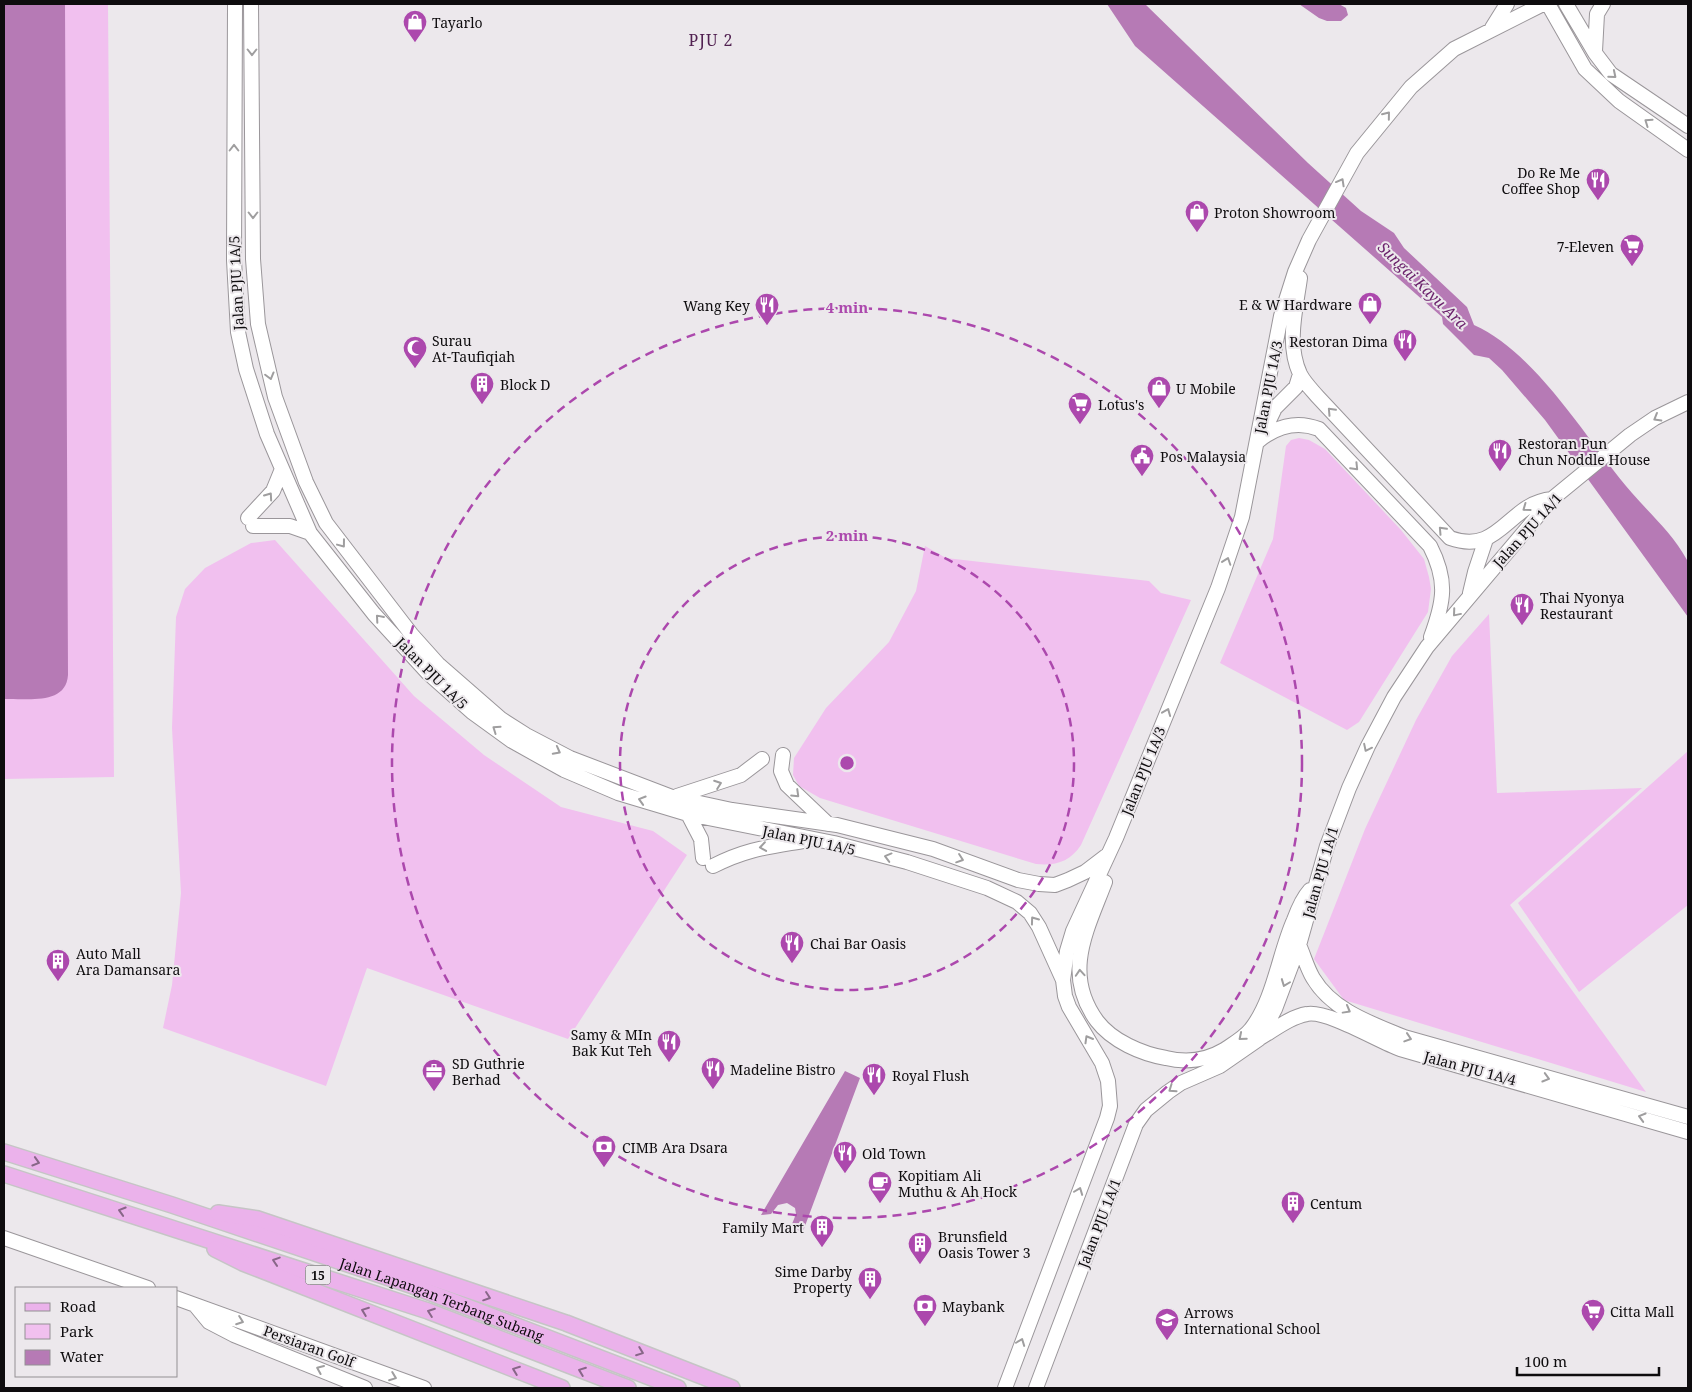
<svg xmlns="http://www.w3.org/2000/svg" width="1692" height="1392" viewBox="0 0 1692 1392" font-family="'Noto Serif',serif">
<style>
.green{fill:#f1c0ef}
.water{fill:#b67ab5}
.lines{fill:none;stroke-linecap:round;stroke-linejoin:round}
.secondary-casing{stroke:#9a969a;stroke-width:16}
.primary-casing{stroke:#c5c5c5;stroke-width:18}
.secondary{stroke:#fff;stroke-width:14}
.primary{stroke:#ebb2eb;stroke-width:15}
.oneway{stroke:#9f9e9f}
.oneway2{stroke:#886788}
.ring{fill:none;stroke:#ac48ad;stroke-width:2.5;stroke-dasharray:9 6}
.labels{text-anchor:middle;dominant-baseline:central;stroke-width:4;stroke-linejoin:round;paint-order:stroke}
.shield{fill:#ece8ec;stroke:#514e51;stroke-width:1}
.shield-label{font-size:12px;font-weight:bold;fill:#0e0c0e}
.poi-label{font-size:14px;fill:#0e0c0e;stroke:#ece8ec;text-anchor:start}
.street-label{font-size:14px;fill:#0e0c0e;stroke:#ece8ec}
.water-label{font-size:15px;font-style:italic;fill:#6c236d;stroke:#ece8ec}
.quarter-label{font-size:16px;letter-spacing:1px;fill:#512151;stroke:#ece8ec}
.centre{fill:#ac48ad;stroke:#ece8ec;stroke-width:2.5}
.ring-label{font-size:15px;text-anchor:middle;font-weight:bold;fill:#ac48ad;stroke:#ece8ec;stroke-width:4;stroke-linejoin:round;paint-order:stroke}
</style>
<rect width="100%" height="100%" fill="#ece8ec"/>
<path class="green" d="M4 4H108L114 777 4 779Z
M1299 438 1309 440 1325 449 1401 530 1424 559 1429 577 1431 589 1428 612 1359 722 1347 730 1220 663 1273 539 1286 446 1291 440Z
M275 540 414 696 484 755 561 807 653 831 687 855 568 1039 367 968 326 1086 163 1028 172 985 181 893 172 728 176 617 185 589 205 568 251 543Z
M925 546 946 558 1149 581 1161 593 1191 600 1081 845C1070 862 1055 866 1036 864L820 798 799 786 793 775 794 758 826 708 889 642 916 591Z
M1489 614 1497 793 1642 788 1510 905 1646 1092 1344 1000 1314 959 1365 829 1416 720 1452 656Z
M1688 751V905L1579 992 1518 903Z"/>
<path class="water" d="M4 4H65L68 675C66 706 26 698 4 699Z
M1107 4H1145L1308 163 1361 211 1394 233 1404 248 1467 307 1474 325C1537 353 1587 441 1632 493 1651 515 1673 534 1687 560 1692 570 1688 604 1688 617L1545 420 1502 370 1489 358 1474 355 1443 324 1442 317 1135 46Z
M1299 4H1339L1346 8 1348 15 1341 21H1327L1319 18Z
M845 1071 860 1078 802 1234 792 1224 796 1214 795 1208 787 1203 778 1205 771 1214 761 1215Z"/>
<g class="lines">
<defs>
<path id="secondary" d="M235 4 234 260 238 332 246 369 267 434 310 533 374 614 428 673 472 712 512 741 564 770 618 793 688 814 834 843 907 862 987 888 1017 902 1030 913 1039 927 1063 980
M251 4 253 259 258 324 275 397 306 482 326 523 412 635 438 664 501 719 526 735 570 758 672 797 732 810 837 825 933 849 1018 880 1039 884 1055 885 1068 880 1085 872 1106 856
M1548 4 1585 69 1619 101 1688 150
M1566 4 1595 53 1611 74 1688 126
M1492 28 1507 4
M1595 51 1597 14 1603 4
M1300 278C1296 308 1286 344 1300 374 1304 382 1311 389 1317 396L1450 538C1500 556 1508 503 1552 499
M1264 431 1275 408 1296 387 1300 374
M1257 442C1275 427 1296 420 1319 429L1430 546C1448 581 1444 602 1431 637
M248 518 273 491 282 469
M253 526H290L310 533
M1470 593 1475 572 1486 539
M783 755 781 771 787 785 828 824
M677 796 741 775 762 759
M688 814 701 839 703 858
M713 866C746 849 768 847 803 841
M1105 882C1087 930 1062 973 1097 1021 1112 1041 1142 1054 1166 1058 1186 1063 1207 1060 1224 1050 1233 1044 1245 1037 1251 1029 1274 1000 1279 953 1294 920 1298 909 1302 899 1310 890
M1299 945C1304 956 1307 968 1313 978 1332 1010 1370 1023 1404 1037L1688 1117
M1260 1038C1274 1030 1290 1017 1307 1014 1327 1010 1378 1041 1400 1049L1688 1132
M4 1238 148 1288
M176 1298 424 1388
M195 1305 209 1322 234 1335 365 1388
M1005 1388 1107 1118 1110 1106 1108 1081 1102 1063 1069 1007 1065 996 1063 980 1067 951 1073 931 1116 838 1218 588 1242 517 1281 316 1295 272 1309 240 1357 153 1411 87 1454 49 1543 4
M1036 1388 1136 1124 1146 1110 1168 1092 1181 1083 1220 1066 1259 1039 1275 1009 1299 945 1327 846 1349 788 1368 746 1394 697 1427 647 1552 499 1630 435 1655 418 1688 402"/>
<g id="primary">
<path id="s1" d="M4 1152 172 1205 413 1286 678 1388"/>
<path d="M4 1174 428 1311 628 1388"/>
<path d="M218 1213 258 1219 566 1323 732 1388"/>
<path d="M215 1249 243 1263 562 1388"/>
</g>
</defs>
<use href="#secondary" class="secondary-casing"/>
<use href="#primary" class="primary-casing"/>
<use href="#secondary" class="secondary"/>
<use href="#primary" class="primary"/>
</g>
<defs><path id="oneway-chevron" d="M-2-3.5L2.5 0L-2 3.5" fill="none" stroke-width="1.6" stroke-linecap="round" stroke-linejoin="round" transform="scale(1.25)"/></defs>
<g class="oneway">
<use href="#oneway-chevron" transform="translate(252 52) rotate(90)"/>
<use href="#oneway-chevron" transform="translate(1613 75) rotate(40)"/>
<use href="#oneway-chevron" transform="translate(1387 115) rotate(-51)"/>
<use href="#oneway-chevron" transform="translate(1648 122) rotate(-145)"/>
<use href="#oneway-chevron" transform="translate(234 148) rotate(-90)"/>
<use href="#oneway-chevron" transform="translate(1341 182) rotate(-61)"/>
<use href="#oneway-chevron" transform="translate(253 215) rotate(90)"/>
<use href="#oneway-chevron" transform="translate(270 376) rotate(75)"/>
<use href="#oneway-chevron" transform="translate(1331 411) rotate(-133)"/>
<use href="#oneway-chevron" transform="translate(1657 418) rotate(150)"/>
<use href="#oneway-chevron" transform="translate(1355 467) rotate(46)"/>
<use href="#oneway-chevron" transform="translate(269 496) rotate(-55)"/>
<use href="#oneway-chevron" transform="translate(1526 508) rotate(144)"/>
<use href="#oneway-chevron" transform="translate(1442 530) rotate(-133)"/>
<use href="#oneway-chevron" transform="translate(342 544) rotate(53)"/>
<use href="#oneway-chevron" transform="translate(1227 561) rotate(-71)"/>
<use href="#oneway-chevron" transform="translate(1456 613) rotate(130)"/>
<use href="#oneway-chevron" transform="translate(379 618) rotate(-131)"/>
<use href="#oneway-chevron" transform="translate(1167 712) rotate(-68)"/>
<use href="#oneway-chevron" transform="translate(496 729) rotate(-145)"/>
<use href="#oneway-chevron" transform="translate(1367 748) rotate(116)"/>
<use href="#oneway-chevron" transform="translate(557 751) rotate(28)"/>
<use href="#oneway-chevron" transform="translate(718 784) rotate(-20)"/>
<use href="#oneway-chevron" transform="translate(796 794) rotate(44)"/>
<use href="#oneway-chevron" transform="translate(642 800) rotate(-163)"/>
<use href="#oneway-chevron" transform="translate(763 847) rotate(172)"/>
<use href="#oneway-chevron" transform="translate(888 857) rotate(-165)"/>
<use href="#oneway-chevron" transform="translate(960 859) rotate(19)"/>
<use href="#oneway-chevron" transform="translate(1034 920) rotate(-126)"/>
<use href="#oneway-chevron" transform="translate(1080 973) rotate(-94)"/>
<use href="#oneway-chevron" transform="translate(1285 983) rotate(111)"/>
<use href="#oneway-chevron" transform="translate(1347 1010) rotate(29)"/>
<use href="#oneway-chevron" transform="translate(1242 1037) rotate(140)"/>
<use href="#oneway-chevron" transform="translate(1408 1038) rotate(18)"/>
<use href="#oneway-chevron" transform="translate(1088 1039) rotate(-120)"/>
<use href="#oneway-chevron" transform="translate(1546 1078) rotate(16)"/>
<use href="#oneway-chevron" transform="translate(1172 1089) rotate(145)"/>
<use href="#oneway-chevron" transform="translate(1642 1117) rotate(-164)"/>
<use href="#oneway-chevron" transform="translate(1079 1191) rotate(-69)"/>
<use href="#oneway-chevron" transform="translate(240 1321) rotate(20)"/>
<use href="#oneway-chevron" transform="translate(1021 1342) rotate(-69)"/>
<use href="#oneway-chevron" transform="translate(320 1369) rotate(-157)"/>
<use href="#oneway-chevron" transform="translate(393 1377) rotate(21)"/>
</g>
<g class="oneway2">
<use href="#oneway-chevron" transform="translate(36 1162) rotate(17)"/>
<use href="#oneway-chevron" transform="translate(122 1211) rotate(-163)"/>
<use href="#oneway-chevron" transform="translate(276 1261) rotate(-162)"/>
<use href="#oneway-chevron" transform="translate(487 1297) rotate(19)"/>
<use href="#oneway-chevron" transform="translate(365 1311) rotate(-159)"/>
<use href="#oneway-chevron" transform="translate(431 1312) rotate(-160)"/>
<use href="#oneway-chevron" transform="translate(640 1352) rotate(21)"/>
<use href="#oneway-chevron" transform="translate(516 1370) rotate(-159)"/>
<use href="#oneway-chevron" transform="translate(582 1371) rotate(-159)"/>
</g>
<g class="ring">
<circle cx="847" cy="763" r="227"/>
<circle cx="847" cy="763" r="455"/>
</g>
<defs>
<symbol id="shop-pin" viewBox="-11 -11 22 30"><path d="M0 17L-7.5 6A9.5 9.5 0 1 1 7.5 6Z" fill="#ac48ad" stroke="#ece8ec"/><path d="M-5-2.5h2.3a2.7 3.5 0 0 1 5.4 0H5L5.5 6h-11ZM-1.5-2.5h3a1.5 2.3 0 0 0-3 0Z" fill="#fff"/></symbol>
<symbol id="restaurant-pin" viewBox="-11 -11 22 30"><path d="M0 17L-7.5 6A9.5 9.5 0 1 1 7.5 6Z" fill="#ac48ad" stroke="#ece8ec"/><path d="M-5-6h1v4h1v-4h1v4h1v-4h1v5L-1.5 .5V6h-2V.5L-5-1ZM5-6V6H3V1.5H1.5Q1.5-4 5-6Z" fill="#fff"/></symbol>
<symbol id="supermarket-pin" viewBox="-11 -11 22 30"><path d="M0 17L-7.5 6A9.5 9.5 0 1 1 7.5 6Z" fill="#ac48ad" stroke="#ece8ec"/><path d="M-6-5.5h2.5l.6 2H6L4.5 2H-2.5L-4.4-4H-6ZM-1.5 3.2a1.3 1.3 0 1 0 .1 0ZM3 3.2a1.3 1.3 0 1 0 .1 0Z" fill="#fff"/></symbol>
<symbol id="mosque-pin" viewBox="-11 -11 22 30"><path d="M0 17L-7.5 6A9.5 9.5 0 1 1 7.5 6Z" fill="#ac48ad" stroke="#ece8ec"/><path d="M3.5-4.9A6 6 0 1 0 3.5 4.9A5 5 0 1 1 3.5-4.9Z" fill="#fff"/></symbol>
<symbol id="building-pin" viewBox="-11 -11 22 30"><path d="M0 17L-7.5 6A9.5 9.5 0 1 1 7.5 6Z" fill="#ac48ad" stroke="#ece8ec"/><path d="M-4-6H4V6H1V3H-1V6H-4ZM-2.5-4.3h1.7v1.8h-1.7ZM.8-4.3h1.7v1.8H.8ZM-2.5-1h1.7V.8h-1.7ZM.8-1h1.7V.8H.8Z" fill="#fff"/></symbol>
<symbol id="civic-pin" viewBox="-11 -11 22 30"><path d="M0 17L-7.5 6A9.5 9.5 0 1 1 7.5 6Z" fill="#ac48ad" stroke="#ece8ec"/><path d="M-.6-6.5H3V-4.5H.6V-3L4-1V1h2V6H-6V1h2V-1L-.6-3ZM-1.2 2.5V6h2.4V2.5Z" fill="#fff"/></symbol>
<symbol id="office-pin" viewBox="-11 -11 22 30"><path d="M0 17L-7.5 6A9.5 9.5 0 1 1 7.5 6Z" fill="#ac48ad" stroke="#ece8ec"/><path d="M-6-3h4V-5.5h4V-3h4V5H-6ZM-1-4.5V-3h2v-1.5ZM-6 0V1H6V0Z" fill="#fff"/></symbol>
<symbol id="bank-pin" viewBox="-11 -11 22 30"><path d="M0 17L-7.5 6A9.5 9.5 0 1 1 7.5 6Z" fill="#ac48ad" stroke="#ece8ec"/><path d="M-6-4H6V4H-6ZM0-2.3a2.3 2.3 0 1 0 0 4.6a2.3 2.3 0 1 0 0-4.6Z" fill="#fff"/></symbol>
<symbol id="cafe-pin" viewBox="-11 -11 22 30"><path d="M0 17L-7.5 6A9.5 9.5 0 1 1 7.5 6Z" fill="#ac48ad" stroke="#ece8ec"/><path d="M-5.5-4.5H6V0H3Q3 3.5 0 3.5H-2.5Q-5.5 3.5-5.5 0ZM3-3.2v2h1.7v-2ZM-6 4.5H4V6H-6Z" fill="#fff"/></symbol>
<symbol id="school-pin" viewBox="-11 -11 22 30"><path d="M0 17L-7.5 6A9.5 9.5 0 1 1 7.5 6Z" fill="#ac48ad" stroke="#ece8ec"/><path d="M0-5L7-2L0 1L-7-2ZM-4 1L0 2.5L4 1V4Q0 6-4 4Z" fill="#fff"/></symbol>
</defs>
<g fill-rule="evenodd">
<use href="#shop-pin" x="401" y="8" width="28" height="38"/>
<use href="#restaurant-pin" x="1584" y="166" width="28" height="38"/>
<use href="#shop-pin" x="1183" y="198" width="28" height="38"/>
<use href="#supermarket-pin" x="1618" y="232" width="28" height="38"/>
<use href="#shop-pin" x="1356" y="290" width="28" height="38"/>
<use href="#restaurant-pin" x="753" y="291" width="28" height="38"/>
<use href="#restaurant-pin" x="1391" y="327" width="28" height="38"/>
<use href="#mosque-pin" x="401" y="334" width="28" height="38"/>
<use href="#building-pin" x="468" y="370" width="28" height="38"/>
<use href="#shop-pin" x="1145" y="374" width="28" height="38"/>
<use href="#supermarket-pin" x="1066" y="390" width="28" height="38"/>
<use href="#restaurant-pin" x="1486" y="437" width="28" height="38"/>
<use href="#civic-pin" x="1128" y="442" width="28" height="38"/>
<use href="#restaurant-pin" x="1508" y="591" width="28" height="38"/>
<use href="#restaurant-pin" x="778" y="929" width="28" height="38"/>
<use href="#building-pin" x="44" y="947" width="28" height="38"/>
<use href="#restaurant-pin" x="655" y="1028" width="28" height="38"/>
<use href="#restaurant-pin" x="699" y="1055" width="28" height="38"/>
<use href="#office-pin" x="420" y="1057" width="28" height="38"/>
<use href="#restaurant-pin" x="860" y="1061" width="28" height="38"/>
<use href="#bank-pin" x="590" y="1133" width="28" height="38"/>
<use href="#restaurant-pin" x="831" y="1139" width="28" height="38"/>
<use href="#cafe-pin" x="866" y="1169" width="28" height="38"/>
<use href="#building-pin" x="1279" y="1189" width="28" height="38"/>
<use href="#building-pin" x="808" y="1213" width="28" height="38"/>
<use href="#building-pin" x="906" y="1230" width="28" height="38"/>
<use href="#building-pin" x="856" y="1265" width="28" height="38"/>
<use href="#bank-pin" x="911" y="1292" width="28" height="38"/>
<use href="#supermarket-pin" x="1579" y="1297" width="28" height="38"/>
<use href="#school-pin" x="1153" y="1306" width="28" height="38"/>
</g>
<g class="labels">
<rect class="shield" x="305.5" y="1265.5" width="25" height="19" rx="4"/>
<g class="shield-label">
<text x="318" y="1275">15</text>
</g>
<g class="poi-label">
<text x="432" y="22">Tayarlo</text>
<text x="1580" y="172" text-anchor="end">Do Re Me<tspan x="1580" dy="16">Coffee Shop</tspan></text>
<text x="1214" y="212">Proton Showroom</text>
<text x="1614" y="246" text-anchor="end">7-Eleven</text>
<text x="1352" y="304" text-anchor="end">E &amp; W Hardware</text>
<text x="750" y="305" text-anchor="end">Wang Key</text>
<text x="432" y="340">Surau<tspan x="432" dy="16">At-Taufiqiah</tspan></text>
<text x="1388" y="341" text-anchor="end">Restoran Dima</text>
<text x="500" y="384">Block D</text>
<text x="1176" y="388">U Mobile</text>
<text x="1098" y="404">Lotus's</text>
<text x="1518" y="443">Restoran Pun<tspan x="1518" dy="16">Chun Noddle House</tspan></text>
<text x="1160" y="456">Pos Malaysia</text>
<text x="1540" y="597">Thai Nyonya<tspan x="1540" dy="16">Restaurant</tspan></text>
<text x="810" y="943">Chai Bar Oasis</text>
<text x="76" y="953">Auto Mall<tspan x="76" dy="16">Ara Damansara</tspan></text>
<text x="652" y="1034" text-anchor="end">Samy &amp; MIn<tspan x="652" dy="16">Bak Kut Teh</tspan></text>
<text x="452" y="1063">SD Guthrie<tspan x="452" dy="16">Berhad</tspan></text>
<text x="730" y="1069">Madeline Bistro</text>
<text x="892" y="1075">Royal Flush</text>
<text x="622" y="1147">CIMB Ara Dsara</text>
<text x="862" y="1153">Old Town</text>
<text x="898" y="1175">Kopitiam Ali<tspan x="898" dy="16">Muthu &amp; Ah Hock</tspan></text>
<text x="1310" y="1203">Centum</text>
<text x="804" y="1227" text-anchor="end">Family Mart</text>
<text x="938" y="1236">Brunsfield<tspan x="938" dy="16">Oasis Tower 3</tspan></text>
<text x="852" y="1271" text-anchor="end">Sime Darby<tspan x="852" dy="16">Property</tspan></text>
<text x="942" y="1306">Maybank</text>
<text x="1610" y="1311">Citta Mall</text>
<text x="1184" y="1312">Arrows<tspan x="1184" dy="16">International School</tspan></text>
</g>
<g class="street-label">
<text transform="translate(236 283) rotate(-93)">Jalan PJU 1A/5</text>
<text transform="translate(1268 387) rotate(-79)">Jalan PJU 1A/3</text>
<text transform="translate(1527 530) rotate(-48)">Jalan PJU 1A/1</text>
<text transform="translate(432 673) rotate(45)">Jalan PJU 1A/5</text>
<text transform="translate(1143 771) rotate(-68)">Jalan PJU 1A/3</text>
<text transform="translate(809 840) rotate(12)">Jalan PJU 1A/5</text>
<text transform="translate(1320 872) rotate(-74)">Jalan PJU 1A/1</text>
<text transform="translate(1470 1068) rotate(15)">Jalan PJU 1A/4</text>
<text transform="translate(1099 1223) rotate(-69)">Jalan PJU 1A/1</text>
<text stroke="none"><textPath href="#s1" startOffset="462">Jalan Lapangan Terbang Subang</textPath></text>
<text transform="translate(309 1346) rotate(20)">Persiaran Golf</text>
</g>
<g class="water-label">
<text transform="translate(1423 285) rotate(44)">Sungai Kayu Ara</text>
</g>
<g class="quarter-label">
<text x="711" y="40">PJU 2</text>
</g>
</g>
<circle cx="847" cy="763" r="8" class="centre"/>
<g class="ring-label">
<text x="847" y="313">4 min</text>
<text x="847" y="541">2 min</text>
</g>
<rect width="1692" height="1392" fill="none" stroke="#0e0c0e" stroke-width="10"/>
<rect x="15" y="1287" width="162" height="90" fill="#ece8ec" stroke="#939093"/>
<rect x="25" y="1303" width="25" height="8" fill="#ebb2eb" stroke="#939093"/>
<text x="60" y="1312" font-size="15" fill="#0e0c0e">Road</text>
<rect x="25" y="1324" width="25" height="15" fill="#f1c0ef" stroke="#939093"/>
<text x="60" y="1337" font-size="15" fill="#0e0c0e">Park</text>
<rect x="25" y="1350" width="25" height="15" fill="#b67ab5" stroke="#939093"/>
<text x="60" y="1362" font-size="15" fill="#0e0c0e">Water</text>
<path d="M1517 1367v8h142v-8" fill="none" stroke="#0e0c0e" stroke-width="2.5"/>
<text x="1524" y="1367" font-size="15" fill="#0e0c0e" stroke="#ece8ec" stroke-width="4" paint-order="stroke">100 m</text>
</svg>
